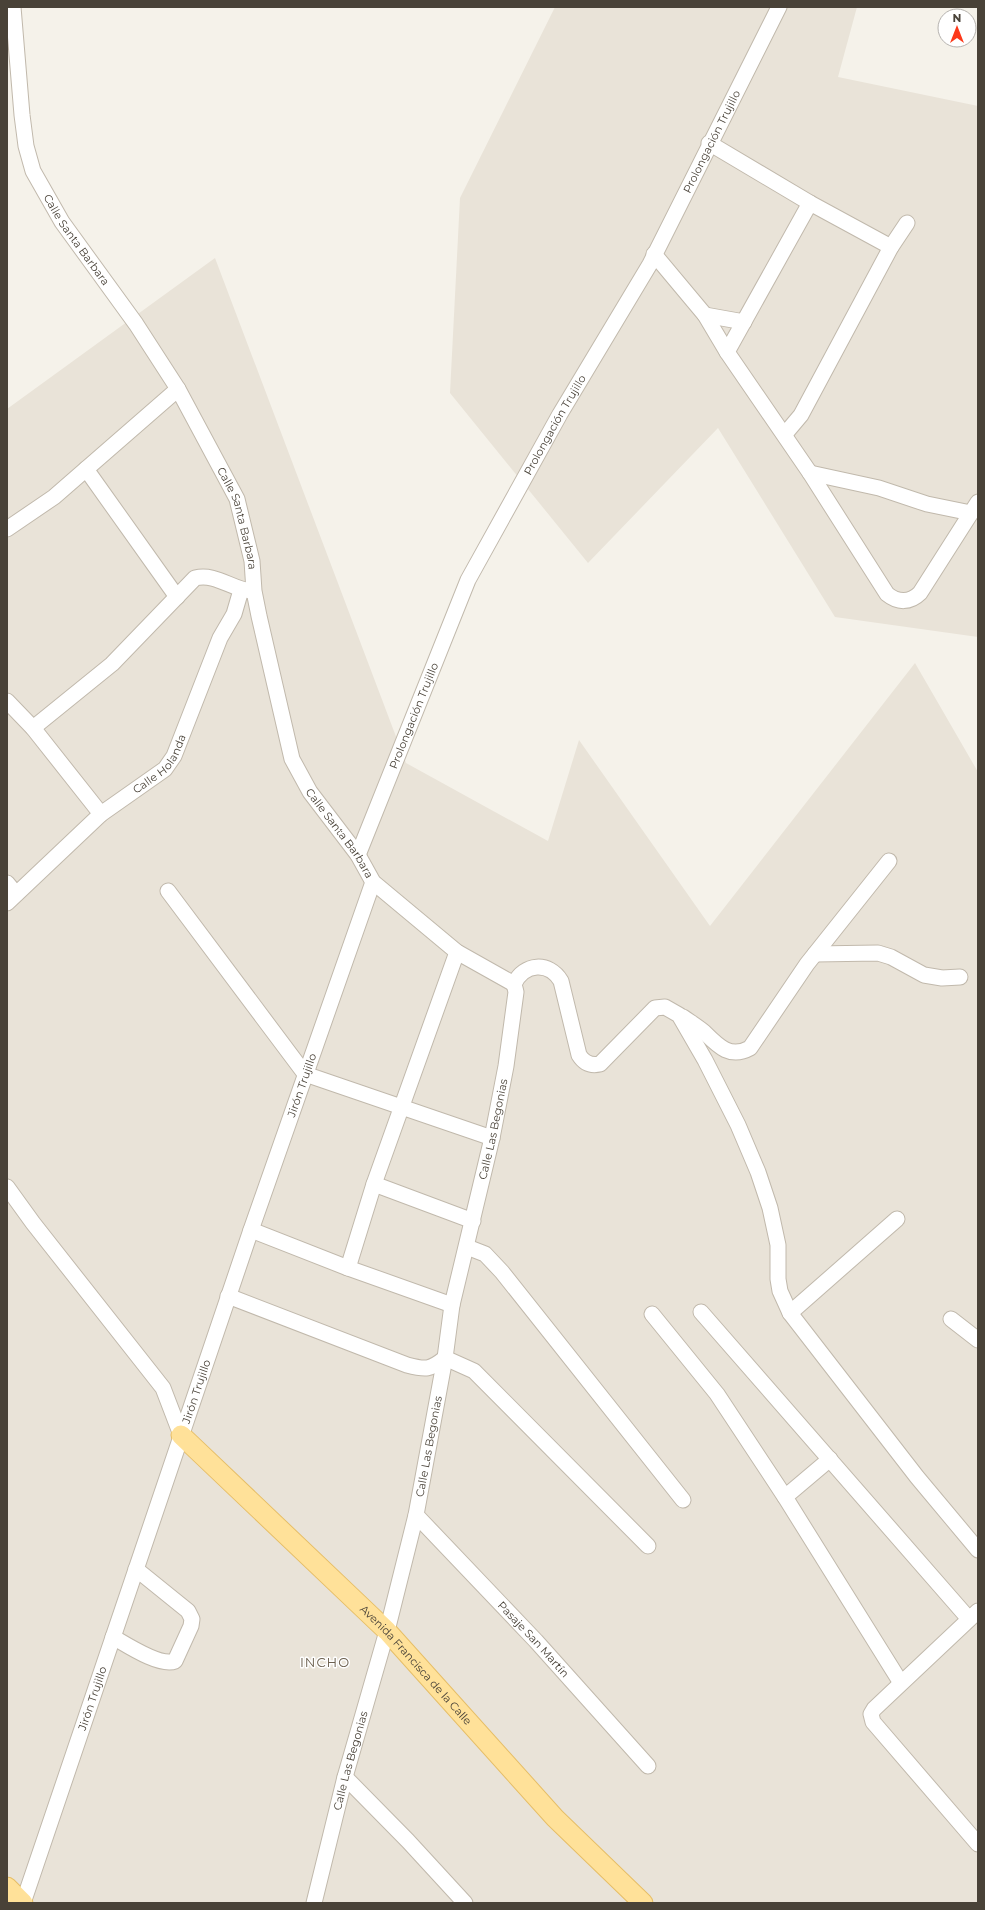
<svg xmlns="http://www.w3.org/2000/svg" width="985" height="1910" viewBox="0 0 985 1910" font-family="Montserrat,sans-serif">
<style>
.residential{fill:#e9e3d8}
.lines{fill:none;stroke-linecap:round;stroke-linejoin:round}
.minor-casing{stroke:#c1b9ac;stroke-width:17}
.major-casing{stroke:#e6be67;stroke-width:21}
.minor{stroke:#fff;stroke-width:15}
.major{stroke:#ffe199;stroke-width:19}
.labels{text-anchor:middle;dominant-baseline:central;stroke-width:3;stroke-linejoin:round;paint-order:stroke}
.street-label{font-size:11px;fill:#494238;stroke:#fff}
.quarter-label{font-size:13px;letter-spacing:1px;fill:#6c604f;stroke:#fff}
</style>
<rect width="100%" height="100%" fill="#f5f2ea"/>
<path class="residential" d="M555 7H857L838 77 978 106V637L835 617 718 428 588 563 450 393 460 198Z
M215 258 406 763 548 841 579 740 710 926 915 663 978 772V1903H7V409Z"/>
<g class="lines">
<defs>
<g id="minor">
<path id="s1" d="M13 7 22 115 26 146 33 171 62 222 136 324 178 389 237 499 252 561 254 591 259 616 292 759 310 792 358 855 373 882 457 952 514 984"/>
<path d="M709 143 810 203 891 247"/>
<path d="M654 254 705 315 727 352 810 473 887 594C898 603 910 603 920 593L978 502"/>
<path d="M705 315 744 322"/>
<path d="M727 352 810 203"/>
<path d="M785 434 801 415 891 247 907 223"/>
<path d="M86 469 177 597"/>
<path d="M810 473 879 488 927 504 971 513"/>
<path d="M7 529 54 497 178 389"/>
<path d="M7 701 33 728 101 814"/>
<path d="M33 728 112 664 195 578C216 573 231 589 251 591"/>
<path id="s2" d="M358 855 468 580 560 414 650 264 779 7"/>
<path d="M7 883 16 894"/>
<path d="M168 891 305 1074 492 1138"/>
<path id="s3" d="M7 903 101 814 165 769 174 756 220 638 234 614 241 590"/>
<path d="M815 954 878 953 891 957 924 975 942 978 960 977"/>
<path d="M514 984C524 963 549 961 561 981L579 1055C584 1063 591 1066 600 1064L655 1008 665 1007 679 1015 705 1060 738 1125 758 1172 770 1208 778 1245V1279L780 1291 790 1313 917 1477 978 1550"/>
<path d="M683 1017C690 1022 698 1027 704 1032 718 1046 730 1059 750 1048L807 964 889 861"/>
<path d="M374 1184 473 1221"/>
<path d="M7 1187 33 1223 163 1388 181 1435"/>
<path d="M251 1230 348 1268 452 1305"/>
<path d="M467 1247 485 1254 502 1272 683 1500"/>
<path d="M348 1268 374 1184 457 952"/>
<path d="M228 1296 407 1365C426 1370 430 1370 445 1358L474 1371 648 1546"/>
<path d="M701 1312 969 1619"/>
<path d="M790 1313 897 1219"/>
<path d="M652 1314 717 1394 785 1497 901 1683"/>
<path d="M951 1319 978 1340"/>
<path d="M785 1497 830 1459"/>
<path id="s4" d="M416 1515 536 1641 648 1766"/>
<path d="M978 1611 874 1709 871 1714 873 1722 978 1844"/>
<path d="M113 1637C127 1645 160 1667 175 1661L191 1626 192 1619 188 1611 136 1569"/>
<path d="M345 1777 408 1841 465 1903"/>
<path id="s5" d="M23 1903 251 1230 373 882"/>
<path id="s6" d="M314 1903 345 1777 387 1631 416 1515 445 1358 452 1305 492 1138 506 1066 516 992 514 984"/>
</g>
<g id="major">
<path id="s7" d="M181 1435 387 1631 555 1818 643 1903"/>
<path d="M7 1887 23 1903"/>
</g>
</defs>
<use href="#minor" class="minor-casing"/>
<use href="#major" class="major-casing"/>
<use href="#minor" class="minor"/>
<use href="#major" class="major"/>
</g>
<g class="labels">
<g class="street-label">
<text stroke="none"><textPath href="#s2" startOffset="798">Prolongación Trujillo</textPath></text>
<text stroke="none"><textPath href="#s1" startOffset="247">Calle Santa Barbara</textPath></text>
<text stroke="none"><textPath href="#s2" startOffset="474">Prolongación Trujillo</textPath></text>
<text stroke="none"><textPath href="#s1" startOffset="571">Calle Santa Barbara</textPath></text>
<text stroke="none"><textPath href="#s2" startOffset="150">Prolongación Trujillo</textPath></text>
<text stroke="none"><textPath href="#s3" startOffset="208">Calle Holanda</textPath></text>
<text stroke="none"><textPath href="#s1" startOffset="907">Calle Santa Barbara</textPath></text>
<text stroke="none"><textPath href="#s5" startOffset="864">Jirón Trujillo</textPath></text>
<text stroke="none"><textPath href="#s6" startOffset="795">Calle Las Begonias</textPath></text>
<text stroke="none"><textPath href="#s5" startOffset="540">Jirón Trujillo</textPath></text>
<text stroke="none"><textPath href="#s6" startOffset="471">Calle Las Begonias</textPath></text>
<text stroke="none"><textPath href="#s4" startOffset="171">Pasaje San Martín</textPath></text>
<text stroke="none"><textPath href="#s7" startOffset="329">Avenida Francisca de la Calle</textPath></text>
<text stroke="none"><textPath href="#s5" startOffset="216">Jirón Trujillo</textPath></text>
<text stroke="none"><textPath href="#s6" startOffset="147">Calle Las Begonias</textPath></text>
</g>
<g class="quarter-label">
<text x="325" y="1662">INCHO</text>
</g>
</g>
<rect width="985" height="1910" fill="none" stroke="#494238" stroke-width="16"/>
<g transform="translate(957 28)"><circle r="19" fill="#ffffff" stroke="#b6b3af"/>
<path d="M0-3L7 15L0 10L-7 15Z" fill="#fc391a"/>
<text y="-6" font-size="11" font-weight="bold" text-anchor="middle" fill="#494238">N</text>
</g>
</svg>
